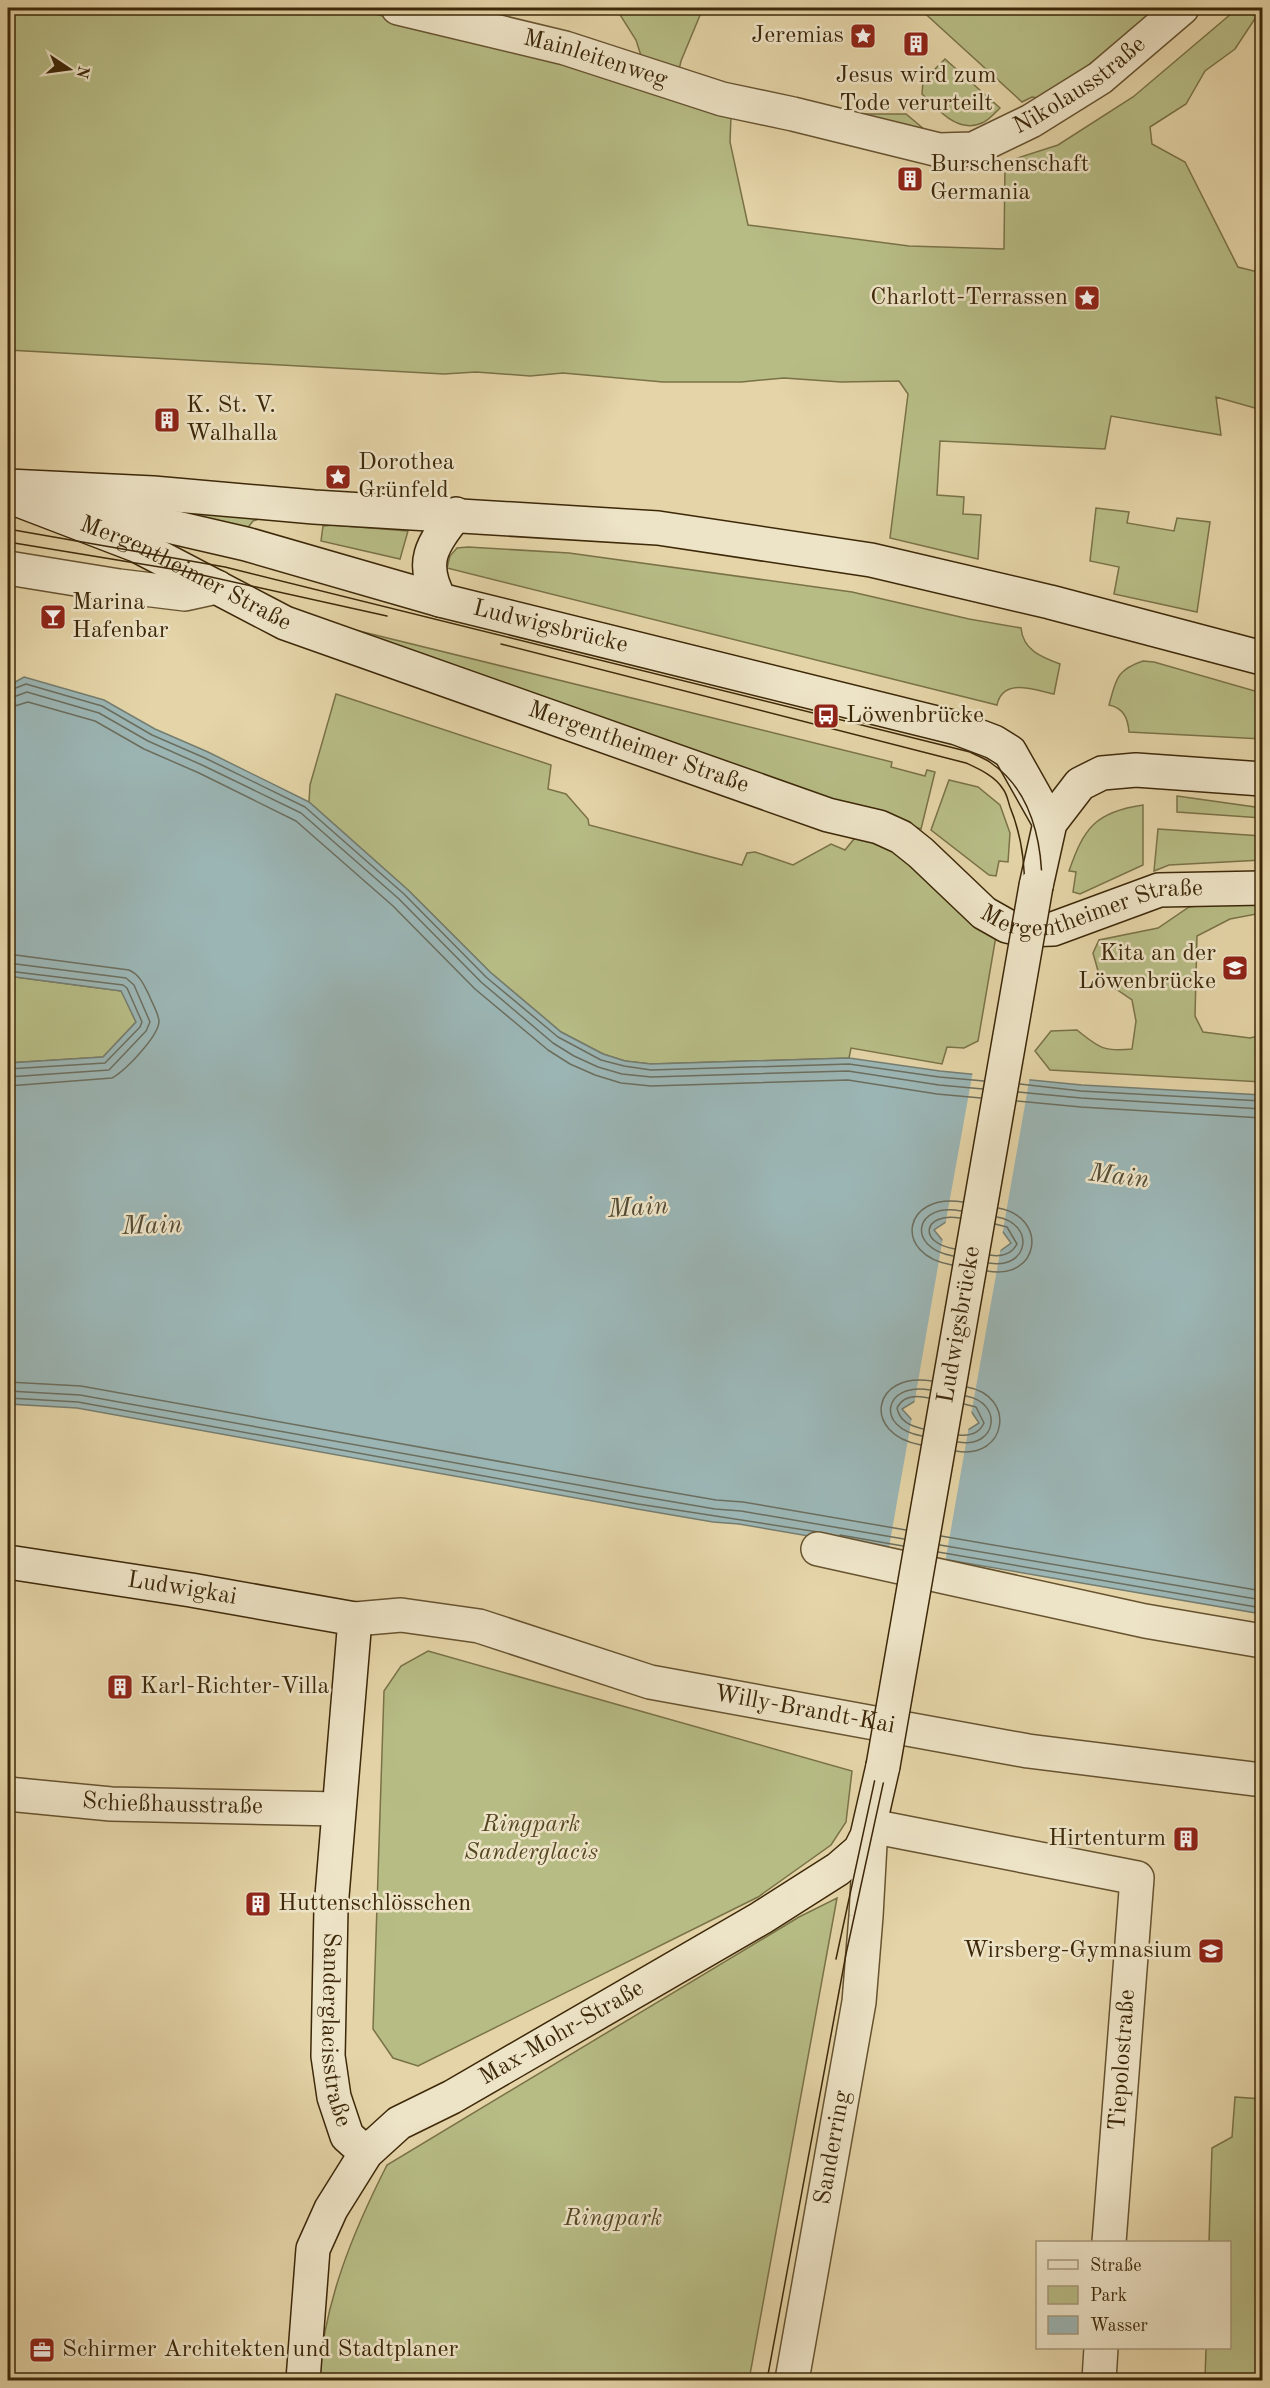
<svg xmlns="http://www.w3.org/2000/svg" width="1270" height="2388" viewBox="0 0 1270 2388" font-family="'Old Standard TT',serif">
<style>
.green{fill:#b7bc85;stroke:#7a7247;stroke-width:1.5}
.water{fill:#9bb5b4;stroke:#757d70;stroke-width:1.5;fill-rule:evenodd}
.pier{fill:#e4d4a7}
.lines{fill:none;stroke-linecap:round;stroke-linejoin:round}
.shore{stroke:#6c6e5e;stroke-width:1.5}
.minor-casing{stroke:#675330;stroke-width:36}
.tertiary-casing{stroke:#675330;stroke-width:36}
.secondary-casing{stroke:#3d2809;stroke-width:36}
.minor{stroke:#ede3c6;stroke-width:33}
.tertiary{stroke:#ede3c6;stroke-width:33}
.secondary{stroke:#ede3c6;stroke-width:33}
.tram{stroke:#3d2809;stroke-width:1.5}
.secondary-bridge-casing{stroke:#3d2809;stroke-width:36;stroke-linecap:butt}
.secondary-bridge{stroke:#ede3c6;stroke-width:33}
.labels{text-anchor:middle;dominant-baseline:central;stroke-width:5;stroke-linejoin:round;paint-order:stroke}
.poi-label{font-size:24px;fill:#3d2809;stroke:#ede3c6;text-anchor:start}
.street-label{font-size:24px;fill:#3d2809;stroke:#ede3c6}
.park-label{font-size:24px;font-style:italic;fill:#554622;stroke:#ede3c6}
.water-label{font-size:26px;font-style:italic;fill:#544b34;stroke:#ede3c6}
</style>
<rect width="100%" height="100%" fill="#e4d4a7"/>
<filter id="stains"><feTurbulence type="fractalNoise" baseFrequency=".00333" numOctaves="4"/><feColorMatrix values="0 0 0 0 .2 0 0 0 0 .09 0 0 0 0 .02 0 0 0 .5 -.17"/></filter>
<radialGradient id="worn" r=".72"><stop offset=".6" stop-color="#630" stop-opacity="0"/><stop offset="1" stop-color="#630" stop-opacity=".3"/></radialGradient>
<path class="green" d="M33 8H348L563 57 731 116 730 142 748 225 909 246 1004 249 1005 162 1058 145 1133 97 1238 8H1262L1235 49 1205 71 1186 104 1150 127 1152 144 1185 162 1238 267 1262 273V410L1216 397 1221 435 1111 416 1105 449 940 441 937 495 964 497 963 514 981 515 978 559 890 538 908 394 899 381 841 382 784 378 741 382H663L563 373 530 376 476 372 444 374 8 350V14H33Z
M606 8H703L681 61 678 74 643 62 636 40 619 13Z
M919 8H1163L1044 99 1032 97 1022 102Z
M945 59 1000 108C995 113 988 121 982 123 957 134 938 109 922 94L923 81Z
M862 114H906L937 140Z
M119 499 262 518 253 521 246 530Z
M1096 508 1129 512 1127 523 1174 531 1177 518 1210 522 1197 612 1114 594 1119 567 1090 561Z
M333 525 408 531 400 559 321 541 323 526Z
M468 547 569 553 852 592 969 619 1021 628C1023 650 1041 657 1060 664L1054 694C1034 690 1003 677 997 705L447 568 450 556 457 548Z
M302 617 892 762 891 767 925 776 927 770 935 772 921 829 805 792Z
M1143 661 1154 662 1262 693V739L1129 732C1128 719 1124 708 1109 705 1116 680 1116 670 1143 661Z
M336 694 551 765 548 789 566 794 588 819 589 825 742 865 747 853 755 852 793 865 831 844 845 850 863 828 868 831 996 936 978 1041 964 1048 947 1047 942 1064 851 1048 849 1058 651 1064 625 1061 603 1054 561 1032 490 972 408 890 309 802 310 785Z
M949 780 978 787 1000 805 1010 833 1008 862 999 861 996 876 989 875 931 830Z
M1177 796 1262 808V818L1177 812Z
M1143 805V865L1080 894 1073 892 1076 872 1069 871C1084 828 1095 812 1143 805Z
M1158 829 1262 836V860L1169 865 1154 871Z
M1241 901H1262V913L1230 919 1197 936 1195 1016 1203 1032 1250 1038 1262 1035V1082L1050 1070 1035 1051 1051 1031 1077 1030C1099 1048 1104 1052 1132 1049L1136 1021 1132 1000 1100 978 1093 953 1099 940 1158 928 1189 907Z
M8 976 122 991 136 1022 103 1057 8 1063Z
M428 1651 852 1771 846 1822 831 1845 758 1897 418 2066 393 2058 373 2029 384 1691 401 1666Z
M837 1898 749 2380H319C323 2304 353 2232 387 2165L799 1917Z
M1235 2097 1262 2099V2380H1205L1206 2348H1230V2242H1209L1212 2148 1232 2137Z"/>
<path class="water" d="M24 677 104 700 155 729 208 752 309 802 408 890 490 972 561 1032 603 1054 625 1061 651 1064 849 1058 940 1071 1082 1085 1262 1095V1614L739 1524 713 1522 637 1509 77 1408 8 1404V1063L103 1057 136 1022 121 991 8 976V686ZM946 1222 1003 1232 1011 1243 1000 1251 943 1241 934 1230ZM915 1401 971 1411 979 1423 968 1430 912 1420 902 1409Z"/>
<path class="pier" d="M973 1071 1030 1076 1002 1236 945 1226Z
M943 1237 1001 1247 971 1415 914 1405Z
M912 1417 969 1426 945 1563 888 1553Z"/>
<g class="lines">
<path class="shore" d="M8 691 26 684 102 706 152 735 205 758 305 807 404 894 486 977 558 1037 601 1060 624 1066 651 1070 849 1064 939 1077 984 1081
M8 699 27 692 99 713 148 741 202 765 301 813 399 899 481 982 553 1043 574 1056 598 1067 622 1074 651 1077 848 1071 939 1085 983 1089
M8 708 28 702 95 721 144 749 199 773 296 821 393 906 475 989 548 1050 570 1064 595 1075 621 1083 651 1086 848 1080 937 1094 981 1098
M8 954 129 970C140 975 144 985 149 995 152 1003 158 1012 159 1021 159 1036 125 1071 112 1078L8 1086
M8 963 126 978 134 985 150 1022 146 1031 109 1070 8 1077
M8 971 123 985 127 988 142 1022 140 1027 105 1063 8 1069
M1020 1084 1081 1091 1262 1101
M1018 1092 1081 1098 1262 1109
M1017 1101 1081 1107 1262 1118
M955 1249C917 1243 923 1212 960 1218
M990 1255C1001 1257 1011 1255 1017 1244L1007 1227 995 1224
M953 1256C906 1248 914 1202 961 1211
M989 1263C1029 1270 1036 1224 997 1217
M952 1265C892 1255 903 1192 963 1202
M987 1271C1040 1281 1049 1217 998 1208
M8 1382 81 1386 641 1487 716 1500 743 1502 906 1530
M8 1391 80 1395 639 1496 715 1509 741 1511 904 1539
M8 1398 78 1402 638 1504 818 1532
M923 1429C911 1426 900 1422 897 1408 903 1395 916 1395 929 1398
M959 1435C969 1436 979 1434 984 1423L976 1407 964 1404
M922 1436C875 1428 883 1382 930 1390
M958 1442C997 1449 1004 1403 966 1396
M921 1445C861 1434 872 1371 932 1381
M956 1451C1007 1460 1017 1396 967 1387
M840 1535 903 1546
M941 1536 1262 1591
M940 1545 1262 1600
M938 1552 1262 1608"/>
<defs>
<g id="minor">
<path id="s1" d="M398 8 565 48 722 99 793 114 939 150 973 149 1031 121 1100 78 1182 8"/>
<path d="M8 568 119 586 185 594 217 587"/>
<path d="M818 1549 1145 1621 1262 1641"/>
<path id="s2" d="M8 1794 111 1804 338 1809"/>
<path d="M871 1826 1137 1878 1109 2242"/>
<path d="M1099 2380 1101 2348"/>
</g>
<g id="tertiary">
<path id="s3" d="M355 1619 401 1615 479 1626 650 1682 1028 1751 1262 1780"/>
<path id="s4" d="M792 2380 859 2002 866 1916 871 1826"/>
</g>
<g id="secondary">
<path d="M8 486 153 493 314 507 658 528 871 560 1050 602 1262 658"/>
<path id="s5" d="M8 496 136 545 285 623 828 815 879 827 901 837 921 853 984 913 1007 926 1024 930 1053 929 1159 890 1262 888"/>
<path id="s6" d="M77 505 246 544 440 600 957 728 994 742 1010 752 1050 823"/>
<path d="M440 600C419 562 432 545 456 514"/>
<path d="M1036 886 1050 823 1080 784 1102 773 1136 770 1262 779"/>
<path id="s7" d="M8 1562 191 1590 355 1619 331 1908 328 2056 334 2097 347 2136 366 2153"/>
<path id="s8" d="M303 2380 313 2249 331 2209 366 2153 399 2123 452 2097 761 1918 838 1869 860 1850 867 1836 883 1766"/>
</g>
</defs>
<use href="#minor" class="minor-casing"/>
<use href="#tertiary" class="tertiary-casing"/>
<use href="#secondary" class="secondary-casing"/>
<use href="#minor" class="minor"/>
<use href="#tertiary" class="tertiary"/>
<use href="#secondary" class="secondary"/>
<path class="tram" d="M8 529 225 567 970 752C977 756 985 758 991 763 1038 795 1046 861 1040 913L887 1766 846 1954 767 2380
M8 542 184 571 387 616
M501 644 966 763C979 769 995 776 1003 789 1007 794 1008 801 1010 807 1024 841 1026 875 1024 912L878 1765 836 1959"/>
<defs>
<g id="secondary-bridge">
<path id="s9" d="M883 1766 1036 886"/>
</g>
</defs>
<use href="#secondary-bridge" class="secondary-bridge-casing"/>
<use href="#secondary-bridge" class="secondary-bridge"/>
</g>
<defs>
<symbol id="sight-square" viewBox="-11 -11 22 22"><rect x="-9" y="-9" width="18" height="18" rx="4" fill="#8f2418" stroke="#ede3c6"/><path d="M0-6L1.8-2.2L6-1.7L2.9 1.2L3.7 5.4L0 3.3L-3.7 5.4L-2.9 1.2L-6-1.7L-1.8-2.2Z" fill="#fff"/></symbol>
<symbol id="building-square" viewBox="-11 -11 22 22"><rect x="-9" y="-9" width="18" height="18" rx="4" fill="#8f2418" stroke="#ede3c6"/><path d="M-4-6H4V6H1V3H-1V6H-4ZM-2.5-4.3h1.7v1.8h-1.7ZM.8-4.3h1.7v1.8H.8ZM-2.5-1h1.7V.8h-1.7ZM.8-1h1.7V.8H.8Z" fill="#fff"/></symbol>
<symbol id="bar-square" viewBox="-11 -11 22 22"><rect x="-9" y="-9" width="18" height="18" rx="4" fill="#8f2418" stroke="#ede3c6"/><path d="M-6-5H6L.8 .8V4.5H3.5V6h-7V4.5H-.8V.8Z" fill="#fff"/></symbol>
<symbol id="bus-square" viewBox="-11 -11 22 22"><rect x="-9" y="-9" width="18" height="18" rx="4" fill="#8f2418" stroke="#ede3c6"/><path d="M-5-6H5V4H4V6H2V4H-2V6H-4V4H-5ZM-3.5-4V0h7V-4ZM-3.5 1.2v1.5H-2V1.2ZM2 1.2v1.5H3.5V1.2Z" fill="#fff"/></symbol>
<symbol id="school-square" viewBox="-11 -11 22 22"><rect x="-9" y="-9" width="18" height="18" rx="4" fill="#8f2418" stroke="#ede3c6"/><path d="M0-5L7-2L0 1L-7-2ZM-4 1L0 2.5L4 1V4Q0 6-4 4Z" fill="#fff"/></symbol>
<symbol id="office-square" viewBox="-11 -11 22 22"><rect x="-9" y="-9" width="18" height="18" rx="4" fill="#8f2418" stroke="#ede3c6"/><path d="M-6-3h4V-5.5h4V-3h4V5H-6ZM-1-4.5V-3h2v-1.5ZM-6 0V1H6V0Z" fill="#fff"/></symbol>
</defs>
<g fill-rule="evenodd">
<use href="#sight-square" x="848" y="21" width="30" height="30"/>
<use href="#building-square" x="901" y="29" width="30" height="30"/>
<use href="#building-square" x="895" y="164" width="30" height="30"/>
<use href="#sight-square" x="1072" y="283" width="30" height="30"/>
<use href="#building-square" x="152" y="405" width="30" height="30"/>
<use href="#sight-square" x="323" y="462" width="30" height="30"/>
<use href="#bar-square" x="38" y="602" width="30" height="30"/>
<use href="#bus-square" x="811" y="701" width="30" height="30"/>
<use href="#school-square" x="1220" y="953" width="30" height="30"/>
<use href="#building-square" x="105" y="1672" width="30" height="30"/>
<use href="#building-square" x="1171" y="1824" width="30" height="30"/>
<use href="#building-square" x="243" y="1889" width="30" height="30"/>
<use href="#school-square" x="1196" y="1936" width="30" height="30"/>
<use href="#office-square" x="27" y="2335" width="30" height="30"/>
</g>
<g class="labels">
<g class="poi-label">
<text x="844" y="36" text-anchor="end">Jeremias</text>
<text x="916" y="76" text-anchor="middle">Jesus wird zum<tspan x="916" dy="28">Tode verurteilt</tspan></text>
<text x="930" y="165">Burschenschaft<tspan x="930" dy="28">Germania</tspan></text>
<text x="1068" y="298" text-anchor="end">Charlott-Terrassen</text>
<text x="186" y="406">K. St. V.<tspan x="186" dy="28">Walhalla</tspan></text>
<text x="358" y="463">Dorothea<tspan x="358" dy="28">Grünfeld</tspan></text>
<text x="72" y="603">Marina<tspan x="72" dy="28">Hafenbar</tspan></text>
<text x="846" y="716">Löwenbrücke</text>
<text x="1216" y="954" text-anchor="end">Kita an der<tspan x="1216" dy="28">Löwenbrücke</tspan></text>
<text x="140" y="1687">Karl-Richter-Villa</text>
<text x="1166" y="1839" text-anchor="end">Hirtenturm</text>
<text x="278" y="1904">Huttenschlösschen</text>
<text x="1192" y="1951" text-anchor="end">Wirsberg-Gymnasium</text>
<text x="62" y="2350">Schirmer Architekten und Stadtplaner</text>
</g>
<g class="street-label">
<text stroke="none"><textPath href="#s1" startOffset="204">Mainleitenweg</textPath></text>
<text stroke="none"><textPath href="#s1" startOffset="718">Nikolausstraße</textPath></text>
<text stroke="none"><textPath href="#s5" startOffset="194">Mergentheimer Straße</textPath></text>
<text stroke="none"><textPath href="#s6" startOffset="489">Ludwigsbrücke</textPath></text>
<text stroke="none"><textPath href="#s5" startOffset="680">Mergentheimer Straße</textPath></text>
<text stroke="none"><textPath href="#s5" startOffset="1184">Mergentheimer Straße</textPath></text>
<text stroke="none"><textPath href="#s9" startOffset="448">Ludwigsbrücke</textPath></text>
<text stroke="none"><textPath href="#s7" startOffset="176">Ludwigkai</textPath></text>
<text stroke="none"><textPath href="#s3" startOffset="462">Willy-Brandt-Kai</textPath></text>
<text stroke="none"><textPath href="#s2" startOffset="165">Schießhausstraße</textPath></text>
<text stroke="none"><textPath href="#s7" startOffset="764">Sanderglacisstraße</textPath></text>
<text stroke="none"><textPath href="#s8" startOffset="472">Max-Mohr-Straße</textPath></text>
<text transform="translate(1123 2060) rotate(-86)">Tiepolostraße</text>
<text stroke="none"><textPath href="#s4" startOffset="236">Sanderring</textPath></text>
</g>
<g class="park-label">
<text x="531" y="1825">Ringpark<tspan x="531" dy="28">Sanderglacis</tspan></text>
<text x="613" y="2219">Ringpark</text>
</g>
<g class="water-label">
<text transform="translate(1119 1177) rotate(7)">Main</text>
<text transform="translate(638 1208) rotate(-4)">Main</text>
<text transform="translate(152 1226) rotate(-2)">Main</text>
</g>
</g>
<rect width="1270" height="2388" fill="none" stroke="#e4d4a7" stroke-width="30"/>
<rect x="9" y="9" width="1252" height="2370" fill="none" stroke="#3d2809" stroke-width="3"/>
<rect x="15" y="15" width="1240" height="2358" fill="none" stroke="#3d2809" stroke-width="1.5"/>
<rect x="1036" y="2241" width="195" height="108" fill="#ede3c6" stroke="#a7987a" stroke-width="1.5"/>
<rect x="1048" y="2260" width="30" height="9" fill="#ede3c6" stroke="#a7987a" stroke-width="1.5"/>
<text x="1090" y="2271" font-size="18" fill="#3d2809">Straße</text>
<rect x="1048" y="2286" width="30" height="18" fill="#b7bc85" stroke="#a7987a" stroke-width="1.5"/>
<text x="1090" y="2301" font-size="18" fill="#3d2809">Park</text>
<rect x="1048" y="2316" width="30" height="18" fill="#9bb5b4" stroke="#a7987a" stroke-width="1.5"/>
<text x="1090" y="2331" font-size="18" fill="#3d2809">Wasser</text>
<g transform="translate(69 69) rotate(103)" stroke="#ede3c6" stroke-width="4.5" paint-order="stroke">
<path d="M0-4.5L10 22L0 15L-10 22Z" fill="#3d2809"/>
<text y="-9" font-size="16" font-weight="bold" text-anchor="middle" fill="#3d2809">N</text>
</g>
<rect width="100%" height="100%" filter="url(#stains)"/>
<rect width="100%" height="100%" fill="url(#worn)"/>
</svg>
